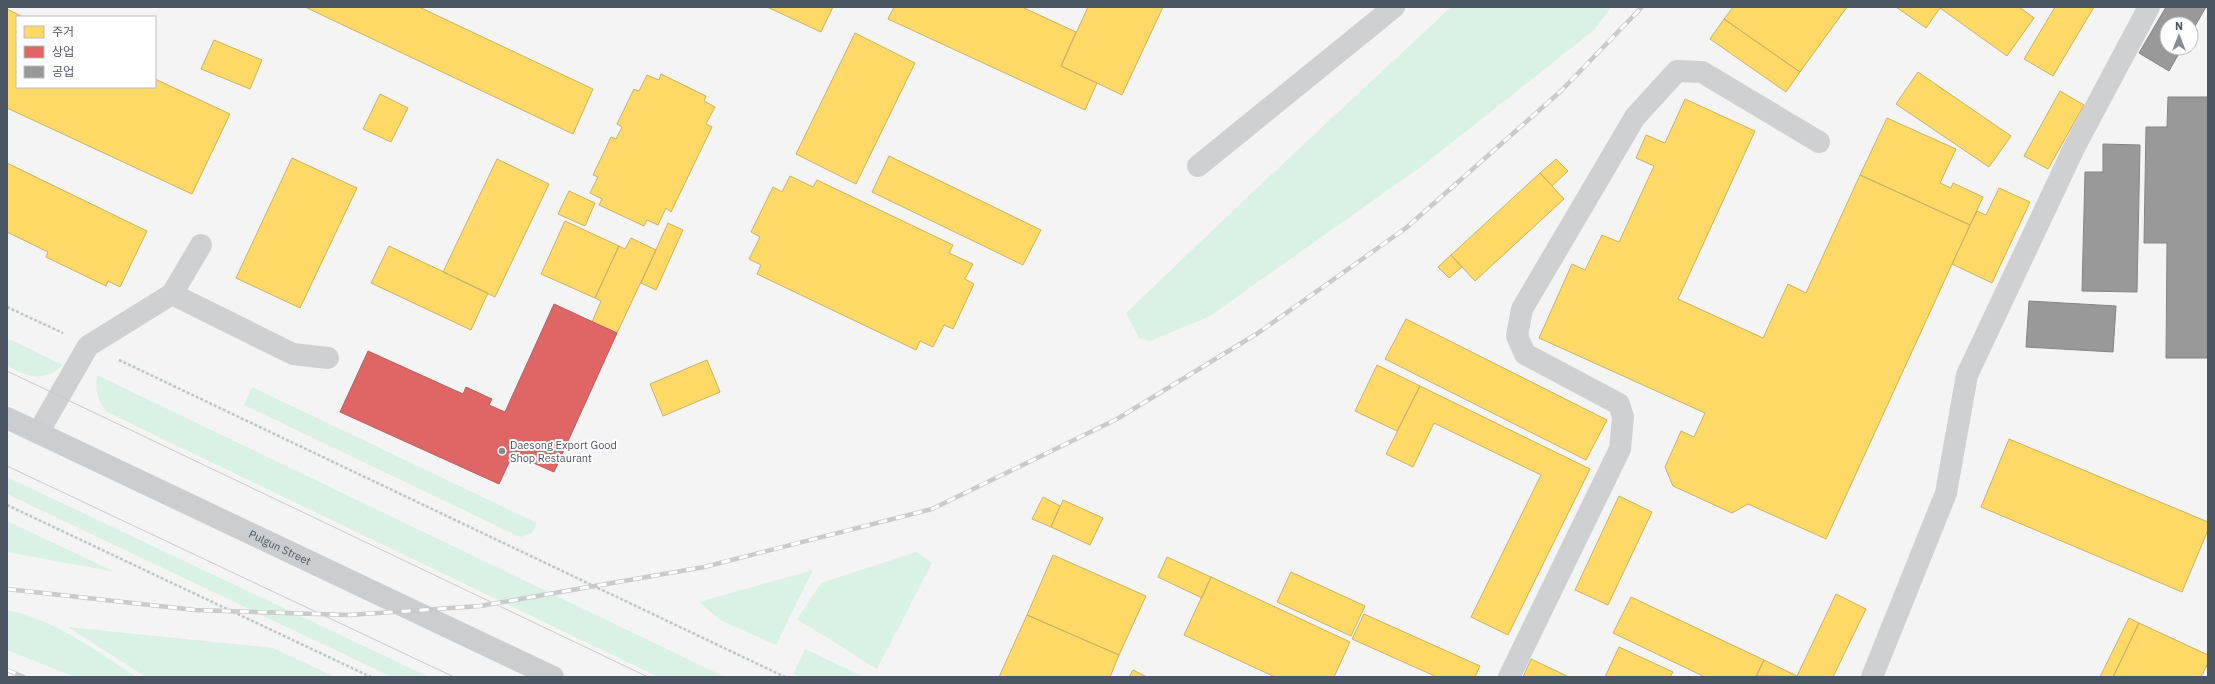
<svg xmlns="http://www.w3.org/2000/svg" width="2215" height="684" viewBox="0 0 2215 684" font-family="'IBM Plex Sans','Noto Sans KR',sans-serif">
<style>
.green{fill:#d9f2e3}
.homes{fill:#ffd966;stroke:#c9b264}
.shops{fill:#e06666;stroke:#b36164}
.industry{fill:#999;stroke:#818588}
.lines{fill:none;stroke-linecap:round;stroke-linejoin:round}
.path{stroke:#bcc7c4;stroke-width:2.5;stroke-dasharray:3 2;stroke-linecap:butt}
.minor{stroke:#ced0d2;stroke-width:22}
.major{stroke:#caced1;stroke-width:22}
.tram{stroke:#c9cacc;stroke-width:1}
.rail-casing{stroke:#c9cacc;stroke-width:4.5}
.rail{stroke:#fff;stroke-width:3;stroke-dasharray:9;stroke-linecap:butt}
.poi-dot{fill:#868d94;stroke:#fff;stroke-width:1.5}
.labels{text-anchor:middle;dominant-baseline:central;stroke-width:4;stroke-linejoin:round;paint-order:stroke}
.poi-label{font-size:11px;fill:#4a5661;stroke:#fff;text-anchor:start}
.street-label{font-size:11px;fill:#4a5661;stroke:#fff}
</style>
<rect width="100%" height="100%" fill="#f4f4f4"/>
<path class="green" d="M1451 7H1611L1594 30 1426 163 1210 316 1150 341 1139 338 1126 313 1258 187Z
M7 338 63 365C43 383 29 377 7 366Z
M97 376V375L725 677H658L107 412C97 401 95 390 97 376Z
M252 387 537 523 532 533 520 537 244 405Z
M7 477 429 677H392L7 494Z
M7 521 115 572 7 552Z
M916 552 932 563 877 669 797 619 821 583Z
M813 570 776 645 720 620 699 602Z
M7 610C56 620 96 651 137 677H75L7 650Z
M68 627 273 648 335 677H146Z
M805 649 864 677H800L793 674Z"/>
<path class="homes" d="M305 7H419L593 89 573 134Z
M767 7H833L821 32Z
M894 7H1022L1076 32 1061 66 1097 83 1085 110 888 19Z
M1088 7H1163L1122 95 1061 66Z
M1733 7H1847L1800 72 1724 19Z
M1896 7H2019L2034 18 2007 56 1940 8 1926 28Z
M2055 7H2094L2053 76 2024 59Z
M7 9 23 17H17V87H155V79L230 114 192 194 7 108Z
M1724 19 1800 72 1786 92 1710 39Z
M855 33 915 63 856 184 796 154Z
M214 40 262 60 250 89 201 69Z
M1918 72 2011 136 1989 167 1896 104Z
M661 74 706 96 704 101 715 107 706 124 712 127 671 212 666 208 658 225 647 220 644 226 599 205 602 199 590 193 598 177 593 175 611 137 616 139 622 127 617 124 634 89 639 91 647 75 659 80Z
M2060 91 2084 105 2048 169 2024 156Z
M380 94 408 108 391 142 363 129Z
M1685 99 1755 131 1678 299 1763 338 1788 284 1806 293 1860 175 1970 225 1826 539 1748 504 1732 513 1673 486 1665 467 1681 431 1694 437 1705 413 1539 338 1572 264 1585 270 1602 235 1619 242 1654 166 1636 158 1646 135 1665 143Z
M1887 118 1956 149 1940 183 1951 188 1953 183 1983 197 1970 225 1860 175Z
M889 156 1041 230 1023 265 872 192Z
M292 158 357 188 300 308 236 278Z
M497 159 549 184 495 297 443 272Z
M1556 159 1568 171 1552 186 1540 173Z
M7 163 147 231 120 287 108 281 106 286 46 257 48 252 7 232Z
M1540 173 1564 199 1475 281 1451 255Z
M790 176 813 187 817 180 953 245 949 253 973 264 965 279 974 284 953 329 944 325 933 347 920 341 916 350 757 274 761 265 749 259 760 237 751 232 773 187 782 192Z
M1999 188 2030 202 1992 283 1952 264 1977 211 1986 215Z
M569 191 595 203 585 226 558 214Z
M565 221 619 246 595 298 541 274Z
M668 223 683 230 656 290 641 283Z
M631 238 656 250 617 333 592 322 601 301 595 298 619 246 625 249Z
M389 246 488 293 471 330 371 283Z
M1451 255 1462 267 1449 278 1438 267Z
M1406 319 1607 420 1586 460 1385 359Z
M707 360 720 392 663 416 650 384Z
M1377 365 1420 386 1397 431 1355 411Z
M1420 386 1590 469 1508 635 1471 617 1541 475 1434 423 1413 467 1386 454Z
M2009 439 2208 522V530L2182 592 1981 507Z
M1619 496 1652 512 1608 605 1575 590Z
M1043 497 1060 506 1051 527 1032 519Z
M1063 500 1103 518 1090 545 1051 527Z
M1053 555 1146 596 1119 655 1027 615Z
M1167 557 1211 577 1202 598 1158 577Z
M1291 572 1365 606 1351 636 1277 602Z
M1211 577 1350 642 1334 677H1275L1184 635Z
M1836 594 1866 609 1833 677 1756 676 1764 660 1797 676Z
M1631 597 1764 660 1756 677H1705L1613 633Z
M1364 614 1480 666 1475 677H1437L1352 639Z
M1027 615 1119 655 1110 677H999Z
M2129 618 2139 623 2113 677H2100Z
M2139 623 2208 655V663L2201 677H2113Z
M1619 647 1673 672 1670 677H1605Z
M1531 659 1569 677H1523Z
M1133 670 1147 677H1129Z"/>
<path class="shops" d="M554 304 617 333 554 472 513 454 499 484 340 412 368 351 463 394 466 387 492 399 489 405 505 412Z"/>
<path class="industry" d="M2166 7H2206L2191 33V24H2167V48H2182L2169 71 2139 53Z
M2168 97H2208V358H2166L2167 243H2144L2146 127H2167Z
M2103 144 2140 145 2137 292 2082 291 2085 172H2103Z
M2029 301 2116 306 2113 352 2026 347Z"/>
<g class="lines">
<path class="path" d="M7 307 63 333
M119 360 785 677
M7 505 371 677"/>
<path class="minor" d="M1198 166 1394 7
M172 294 293 354 328 358
M38 433 88 346 172 294 201 245
M1509 677 1620 449 1623 417 1619 404 1525 354 1517 336 1522 309 1635 117 1677 71 1702 72 1819 142
M1872 677 1946 493 1967 375 2075 146 2149 7"/>
<path class="major" id="s1" d="M7 418 553 677"/>
<path class="tram" d="M7 371 648 677
M7 466 454 677"/>
<defs>
<path id="rail" d="M7 589 195 610 349 615 480 606 704 567 932 509 1117 419 1258 333 1406 228 1561 91 1642 7
M7 670 24 677"/>
</defs>
<use href="#rail" class="rail-casing"/>
<use href="#rail" class="rail"/>
</g>
<circle class="poi-dot" cx="502" cy="451" r="4"/>
<g class="labels">
<g class="poi-label">
<text x="510" y="445">Daesong Export Good<tspan x="510" dy="13">Shop Restaurant</tspan></text>
</g>
<g class="street-label">
<text stroke="none"><textPath href="#s1" startOffset="302">Pulgun Street</textPath></text>
</g>
</g>
<rect width="2215" height="684" fill="none" stroke="#4a5661" stroke-width="16"/>
<rect x="16" y="16" width="140" height="72" fill="#ffffff" stroke="#b7bbc0"/>
<rect x="24" y="26" width="20" height="12" fill="#ffd966" stroke="#b7bbc0"/>
<text x="52" y="36" font-size="12" fill="#4a5661">주거</text>
<rect x="24" y="46" width="20" height="12" fill="#e06666" stroke="#b7bbc0"/>
<text x="52" y="56" font-size="12" fill="#4a5661">상업</text>
<rect x="24" y="66" width="20" height="12" fill="#999999" stroke="#b7bbc0"/>
<text x="52" y="76" font-size="12" fill="#4a5661">공업</text>
<g transform="translate(2179 36)"><circle r="19" fill="#ffffff" stroke="#b7bbc0"/>
<path d="M0-3L7 15L0 10L-7 15Z" fill="#868d94"/>
<text y="-6" font-size="11" font-weight="bold" text-anchor="middle" fill="#4a5661">N</text>
</g>
</svg>
